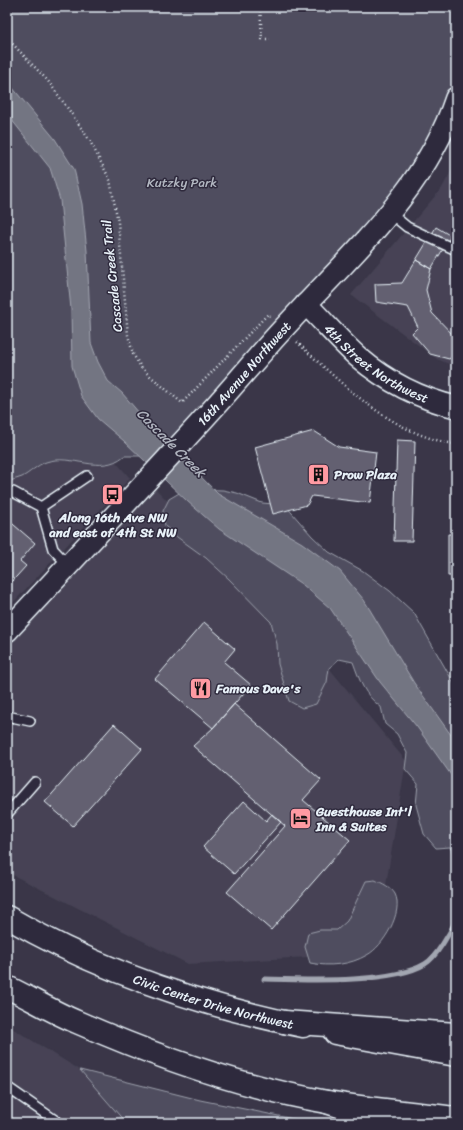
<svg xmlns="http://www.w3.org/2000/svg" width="463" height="1130" viewBox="0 0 463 1130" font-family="Sriracha,sans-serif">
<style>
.built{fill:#464354}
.green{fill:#504e5f;stroke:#9ca0ac}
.water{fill:#737482;stroke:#a2a6b1}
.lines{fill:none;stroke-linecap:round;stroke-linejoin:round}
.stream{stroke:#a2a6b1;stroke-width:5}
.building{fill:#636171;stroke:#e8f1f8}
.service-casing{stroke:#e8f1f8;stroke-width:12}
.tertiary-casing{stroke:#e8f1f8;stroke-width:24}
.primary-casing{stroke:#e8f1f8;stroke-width:25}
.motorway-casing{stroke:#e8f1f8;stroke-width:25}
.path{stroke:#e8f1f8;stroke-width:2.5;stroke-dasharray:1 3;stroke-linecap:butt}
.service{stroke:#2f2a3d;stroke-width:9}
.tertiary{stroke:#2f2a3d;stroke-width:21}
.primary{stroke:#2f2a3d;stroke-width:22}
.motorway{stroke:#2f2a3d;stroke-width:22}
.labels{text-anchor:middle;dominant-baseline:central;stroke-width:3;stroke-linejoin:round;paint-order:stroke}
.park-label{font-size:13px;fill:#b3b8c2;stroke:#2f2a3d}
.street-label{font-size:13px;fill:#e8f1f8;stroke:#2f2a3d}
.poi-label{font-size:13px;font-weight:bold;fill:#e8f1f8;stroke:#2f2a3d;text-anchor:start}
.water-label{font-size:14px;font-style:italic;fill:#aeb2bd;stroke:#2f2a3d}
</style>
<rect width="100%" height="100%" fill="#3a3648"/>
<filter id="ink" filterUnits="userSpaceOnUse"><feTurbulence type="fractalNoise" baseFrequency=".025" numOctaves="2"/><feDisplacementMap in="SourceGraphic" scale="8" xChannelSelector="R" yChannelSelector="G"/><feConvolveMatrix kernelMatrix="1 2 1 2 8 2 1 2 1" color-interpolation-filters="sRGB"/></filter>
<g filter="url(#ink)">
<path class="built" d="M456 162V367L437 359 351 295 442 188Z
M7 459 116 462 130 478 7 609Z
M153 486 329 668 406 761 386 885 308 957 188 964 7 872V648Z
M7 1025 80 1070 126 1123H7Z"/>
<path class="green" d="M7 7H456V98L441 137 169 456H124C100 476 72 453 46 462 37 465 30 473 22 477 17 479 12 480 7 482Z
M186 489 223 490 237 493 262 503 285 505 312 536 329 552 363 571 390 591 414 613 456 687V876L455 858 450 847 436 848 424 834 416 805 418 784 405 769 407 753 397 734 385 724 381 707C364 695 360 681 353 662L339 659 329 668 327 682 316 704 302 708 289 701 278 664 277 644 271 622 229 579 206 558 177 537 165 526 163 511 169 499Z
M375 880C382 883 391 887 395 894 404 912 383 947 367 955 350 965 329 967 310 963L305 947 308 933 320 930H337L347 921 366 881Z
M80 1070 200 1100 313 1123H126Z"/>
<path class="water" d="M7 81 55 139 74 169 82 204 87 251 91 343 98 362 108 381 122 393 146 421 218 494 302 543 340 571 364 600 414 683 456 742V782L417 727 380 682 330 608 303 585 219 529 187 501 124 441 98 419 81 396 72 366 71 309 60 200 50 168 7 114Z"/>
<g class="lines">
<path class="stream" d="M264 979C304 980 392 984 425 964 436 958 451 931 456 920"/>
</g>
<path class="building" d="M436 227 451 236 431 269 416 260Z
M416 260 431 269 426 290 432 313 456 338V354L449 359 430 354 412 333 418 327 408 307 376 302 375 284 402 283Z
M314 431 339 447 376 452 370 503 312 496 307 505 273 514 255 447Z
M397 440 415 441 412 541H394Z
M7 519 35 543 20 561 26 566 7 587Z
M448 534H456V576H448Z
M204 622 235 649 224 662 251 685 213 728 155 679Z
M234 704 321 780 303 800 350 840 271 930 227 892 285 826 193 746 213 728Z
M114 724 142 749 73 826 45 802Z
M244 801 266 821 272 814 281 822 234 874 203 847Z"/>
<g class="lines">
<defs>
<path id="service" d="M390 213 407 227 456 250
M7 492H13L41 507
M68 565 53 549 41 507 87 476
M7 716 30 721
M7 814 35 782
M7 1087 59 1123"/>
<g id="tertiary">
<path id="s1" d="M306 304C324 322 340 341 358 357 386 381 421 399 456 407"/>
<path id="s2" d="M7 631C74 559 142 487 208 414 233 387 257 357 282 330 347 258 425 192 456 98"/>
</g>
<g id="primary">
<path id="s3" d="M7 917C99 971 199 1005 303 1026"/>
<path d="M7 987C30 998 53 1012 77 1022 157 1057 241 1087 327 1102 370 1109 413 1113 456 1118"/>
<path d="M335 1033 456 1055"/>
</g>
<path id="motorway" d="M284 1022 456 1034
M327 1102 391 1123"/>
</defs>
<use href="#service" class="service-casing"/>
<use href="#tertiary" class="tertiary-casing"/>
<use href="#primary" class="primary-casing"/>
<use href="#motorway" class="motorway-casing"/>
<path class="path" d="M260 7 262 39H270
M7 38 48 81 69 110 90 141 110 180 118 222 128 335 133 354 142 369 182 403 268 314 270 316
M297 342C341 383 393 436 456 444"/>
<use href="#service" class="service"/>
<use href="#tertiary" class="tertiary"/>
<use href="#primary" class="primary"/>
<use href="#motorway" class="motorway"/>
</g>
</g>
<defs>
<symbol id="building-square" viewBox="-11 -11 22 22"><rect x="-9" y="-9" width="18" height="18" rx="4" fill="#ff9aa2" stroke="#2f2a3d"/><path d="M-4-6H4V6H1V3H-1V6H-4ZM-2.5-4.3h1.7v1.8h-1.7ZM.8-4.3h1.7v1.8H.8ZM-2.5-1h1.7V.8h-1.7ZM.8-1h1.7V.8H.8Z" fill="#111"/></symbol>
<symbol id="bus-square" viewBox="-11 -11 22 22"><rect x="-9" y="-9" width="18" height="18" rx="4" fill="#ff9aa2" stroke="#2f2a3d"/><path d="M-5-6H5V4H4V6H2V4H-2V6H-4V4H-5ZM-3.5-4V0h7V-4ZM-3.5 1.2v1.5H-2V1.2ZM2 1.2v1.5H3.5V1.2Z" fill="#111"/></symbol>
<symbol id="restaurant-square" viewBox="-11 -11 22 22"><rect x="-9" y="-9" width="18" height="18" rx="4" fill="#ff9aa2" stroke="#2f2a3d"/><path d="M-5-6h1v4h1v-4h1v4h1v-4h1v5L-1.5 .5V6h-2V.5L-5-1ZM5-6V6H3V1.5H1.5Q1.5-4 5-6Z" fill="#111"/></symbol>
<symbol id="hotel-square" viewBox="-11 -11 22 22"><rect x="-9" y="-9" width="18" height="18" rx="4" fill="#ff9aa2" stroke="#2f2a3d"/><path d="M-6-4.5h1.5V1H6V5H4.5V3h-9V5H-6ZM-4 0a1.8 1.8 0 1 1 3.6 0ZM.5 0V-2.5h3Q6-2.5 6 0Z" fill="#111"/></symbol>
</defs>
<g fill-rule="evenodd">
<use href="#building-square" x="306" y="462" width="25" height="25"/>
<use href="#bus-square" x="100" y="482" width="25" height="25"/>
<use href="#restaurant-square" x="188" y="676" width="25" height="25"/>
<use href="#hotel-square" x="288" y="806" width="25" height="25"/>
</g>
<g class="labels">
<g class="park-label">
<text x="182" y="182">Kutzky Park</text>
</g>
<g class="street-label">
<text transform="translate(112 276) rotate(-96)">Cascade Creek Trail</text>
<text stroke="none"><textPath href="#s1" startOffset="93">4th Street Northwest</textPath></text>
<text stroke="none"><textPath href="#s2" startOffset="350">16th Avenue Northwest</textPath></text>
<text stroke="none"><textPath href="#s3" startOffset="224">Civic Center Drive Northwest</textPath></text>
</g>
<g class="poi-label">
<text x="334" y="474">Prow Plaza</text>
<text x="113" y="517" text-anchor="middle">Along 16th Ave NW<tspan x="113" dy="15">and east of 4th St NW</tspan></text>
<text x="216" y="688">Famous Dave's</text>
<text x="316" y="811">Guesthouse Int'l<tspan x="316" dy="15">Inn &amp; Suites</tspan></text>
</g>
<g class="water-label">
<text transform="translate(171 443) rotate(45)">Cascade Creek</text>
</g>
</g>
<rect width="463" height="1130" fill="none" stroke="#2f2a3d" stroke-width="24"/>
<rect x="12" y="12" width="439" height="1106" fill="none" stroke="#e8f1f8" stroke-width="1.5" filter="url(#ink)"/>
</svg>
